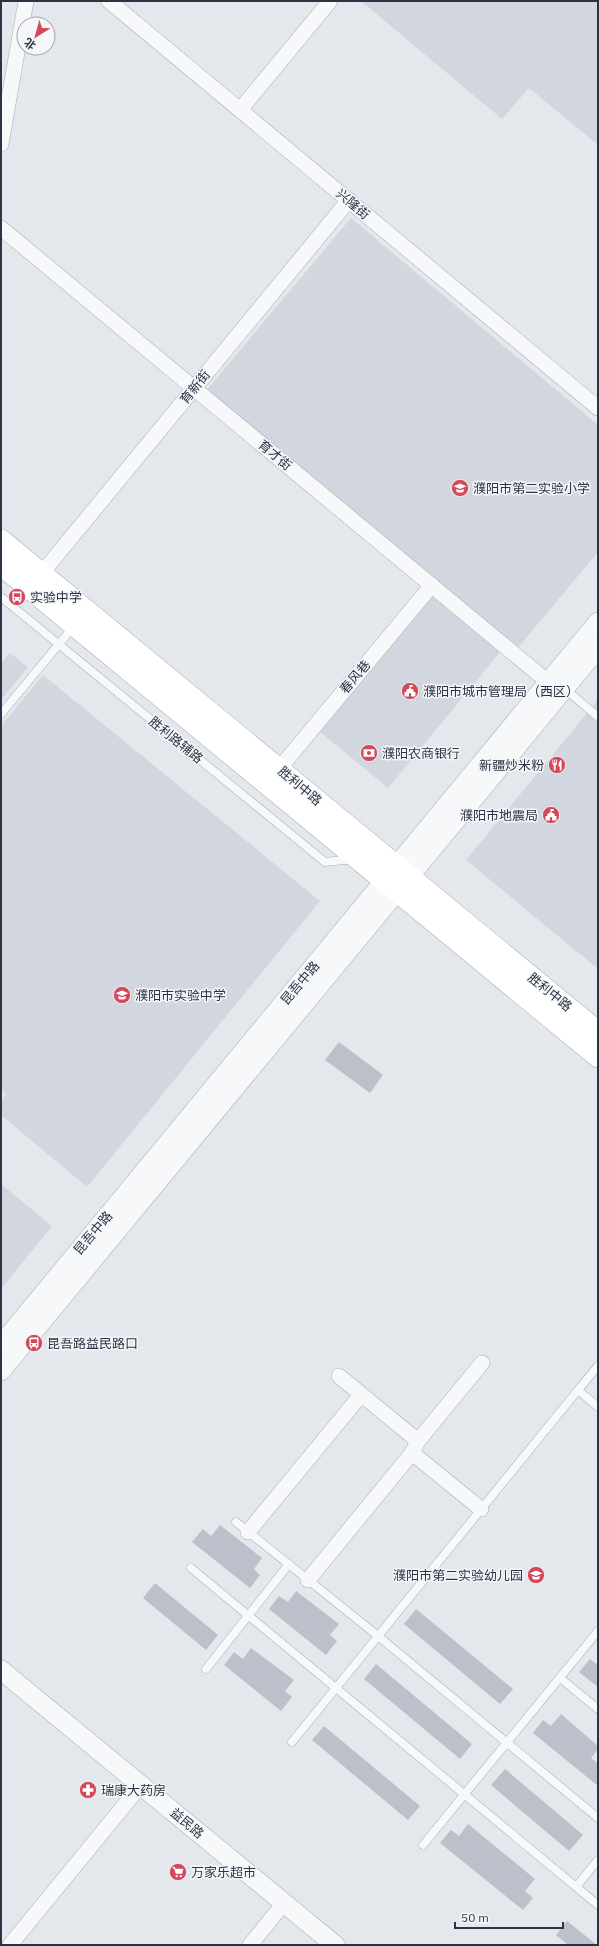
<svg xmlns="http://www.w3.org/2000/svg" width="599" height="1946" viewBox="0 0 599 1946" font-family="'IBM Plex Sans','Noto Sans SC',sans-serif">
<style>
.built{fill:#d2d6de}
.building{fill:#bbc0ca}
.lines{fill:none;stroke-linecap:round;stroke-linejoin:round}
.service-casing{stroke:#a9aeb7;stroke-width:9}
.minor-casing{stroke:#a9aeb7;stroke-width:16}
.tertiary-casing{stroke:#a9aeb7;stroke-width:20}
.secondary-casing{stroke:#a9aeb7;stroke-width:22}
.service{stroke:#f7f8fa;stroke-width:8}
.minor{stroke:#f7f8fa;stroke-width:15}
.tertiary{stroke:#f7f8fa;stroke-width:19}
.secondary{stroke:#fff;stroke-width:21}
.labels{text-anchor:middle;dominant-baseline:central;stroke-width:3;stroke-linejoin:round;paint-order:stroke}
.street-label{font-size:13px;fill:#2b3445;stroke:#f4f6f9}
.poi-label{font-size:13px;fill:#2b3445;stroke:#f4f6f9;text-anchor:start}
</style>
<rect width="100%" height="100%" fill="#e4e7ec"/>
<path class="built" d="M361 1H598V145L529 88 502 119Z
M351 218 598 425V552L516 650 206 391Z
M431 595 500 652 388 788 319 731Z
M10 653 28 667 1 700V663Z
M43 675 320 901 87 1187 1 1115V1101L6 1094 1 1089V726Z
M598 700V969L466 860Z
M1 1184 52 1226 1 1289Z"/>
<path class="building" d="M339 1042 383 1075 370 1093 325 1060Z
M220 1525 262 1558 254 1569 260 1575 250 1588 192 1542 203 1529 211 1536Z
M155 1583 218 1635 206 1650 143 1598Z
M296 1591 339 1624 330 1635 337 1641 326 1655 269 1609 279 1596 288 1602Z
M416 1609 513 1689 500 1704 404 1624Z
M251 1648 294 1680 285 1691 292 1697 281 1711 224 1665 234 1652 243 1659Z
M590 1659 598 1665V1687L579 1672Z
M376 1664 472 1744 460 1759 364 1679Z
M561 1714 598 1746V1749L591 1758 598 1764V1786L533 1733 543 1720 551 1726Z
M324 1726 420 1806 408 1820 312 1740Z
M505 1769 583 1835 569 1851 491 1785Z
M468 1824 535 1879 525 1891 533 1898 523 1910 440 1843 451 1830 459 1836Z
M567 1921 597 1945H568L556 1935Z"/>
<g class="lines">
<defs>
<path id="service" d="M1 597 325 862 354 859
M564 688 598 717
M1 714 74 626
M598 1366 578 1390 598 1407
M236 1522 378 1636 598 1818
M191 1568 598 1905
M206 1669 289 1564
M560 1678 598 1709
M292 1742 578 1390
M423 1845 598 1631
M576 1887 598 1860"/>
<path id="minor" d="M109 1 598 408
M240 110 330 1
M1 144 26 1
M1 228 548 682
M42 573 349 200
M279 769 432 585
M339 1376 418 1441
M412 1453 481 1509
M248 1532 361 1395
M308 1580 412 1453 418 1441 482 1363
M10 1945 141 1785
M250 1945 284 1903"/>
<path id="tertiary" d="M1 1345 598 622
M1 1371 598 648
M1 1670 335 1945"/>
<path id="secondary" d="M1 540 598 1032
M1 565 598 1057"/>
</defs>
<use href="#service" class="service-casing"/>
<use href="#minor" class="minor-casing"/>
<use href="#tertiary" class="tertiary-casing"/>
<use href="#secondary" class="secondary-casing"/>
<use href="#service" class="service"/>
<use href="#minor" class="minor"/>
<use href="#tertiary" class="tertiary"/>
<use href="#secondary" class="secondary"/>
</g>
<defs>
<symbol id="school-disc" viewBox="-11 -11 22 22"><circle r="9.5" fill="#d1495b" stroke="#f4f6f9"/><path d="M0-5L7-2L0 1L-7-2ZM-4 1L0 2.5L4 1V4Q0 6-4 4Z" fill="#fff"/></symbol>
<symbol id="bus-disc" viewBox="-11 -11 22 22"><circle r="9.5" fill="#d1495b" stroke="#f4f6f9"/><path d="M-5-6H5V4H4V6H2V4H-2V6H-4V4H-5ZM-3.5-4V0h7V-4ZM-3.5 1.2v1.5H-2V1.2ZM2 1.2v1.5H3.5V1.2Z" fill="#fff"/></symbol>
<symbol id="civic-disc" viewBox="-11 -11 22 22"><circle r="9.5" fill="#d1495b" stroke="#f4f6f9"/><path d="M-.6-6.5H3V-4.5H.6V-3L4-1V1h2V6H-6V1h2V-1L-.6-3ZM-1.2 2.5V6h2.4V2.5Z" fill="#fff"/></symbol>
<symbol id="bank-disc" viewBox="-11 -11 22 22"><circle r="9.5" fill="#d1495b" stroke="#f4f6f9"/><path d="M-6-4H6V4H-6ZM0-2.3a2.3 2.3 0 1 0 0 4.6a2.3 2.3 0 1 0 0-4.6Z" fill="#fff"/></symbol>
<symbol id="restaurant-disc" viewBox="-11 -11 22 22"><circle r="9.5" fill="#d1495b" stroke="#f4f6f9"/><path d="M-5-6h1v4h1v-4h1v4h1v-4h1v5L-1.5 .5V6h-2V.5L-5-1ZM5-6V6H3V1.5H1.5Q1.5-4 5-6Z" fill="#fff"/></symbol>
<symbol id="pharmacy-disc" viewBox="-11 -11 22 22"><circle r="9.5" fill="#d1495b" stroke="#f4f6f9"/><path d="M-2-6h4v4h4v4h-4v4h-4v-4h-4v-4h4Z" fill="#fff"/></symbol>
<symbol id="supermarket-disc" viewBox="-11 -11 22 22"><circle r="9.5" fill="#d1495b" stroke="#f4f6f9"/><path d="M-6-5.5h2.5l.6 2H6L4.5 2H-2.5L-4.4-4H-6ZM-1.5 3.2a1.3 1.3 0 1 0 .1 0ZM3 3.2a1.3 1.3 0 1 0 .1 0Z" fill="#fff"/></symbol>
</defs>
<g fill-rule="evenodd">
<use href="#school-disc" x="450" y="478" width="20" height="20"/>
<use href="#bus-disc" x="7" y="587" width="20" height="20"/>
<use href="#civic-disc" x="400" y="681" width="20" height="20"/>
<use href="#bank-disc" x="359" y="743" width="20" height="20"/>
<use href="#restaurant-disc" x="547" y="755" width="20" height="20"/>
<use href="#civic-disc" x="541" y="805" width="20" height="20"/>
<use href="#school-disc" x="112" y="985" width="20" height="20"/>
<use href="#bus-disc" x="24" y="1333" width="20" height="20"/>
<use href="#school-disc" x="526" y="1565" width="20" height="20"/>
<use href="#pharmacy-disc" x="78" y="1780" width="20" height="20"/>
<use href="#supermarket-disc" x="168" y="1862" width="20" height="20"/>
</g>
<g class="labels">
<g class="street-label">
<text transform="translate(353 204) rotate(40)">兴隆街</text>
<text transform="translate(195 387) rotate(-51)">育新街</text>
<text transform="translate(275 455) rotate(40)">育才街</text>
<text transform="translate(355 677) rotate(-50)">春风巷</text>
<text transform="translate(176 740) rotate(39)">胜利路辅路</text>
<text transform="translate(300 786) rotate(40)">胜利中路</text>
<text transform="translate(300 983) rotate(-50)">昆吾中路</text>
<text transform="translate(550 992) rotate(39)">胜利中路</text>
<text transform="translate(93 1233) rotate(-50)">昆吾中路</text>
<text transform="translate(187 1823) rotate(40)">益民路</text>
</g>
<g class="poi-label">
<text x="473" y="488">濮阳市第二实验小学</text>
<text x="30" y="597">实验中学</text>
<text x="423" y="691">濮阳市城市管理局（西区）</text>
<text x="382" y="753">濮阳农商银行</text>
<text x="544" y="765" text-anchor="end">新疆炒米粉</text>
<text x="538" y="815" text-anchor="end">濮阳市地震局</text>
<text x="135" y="995">濮阳市实验中学</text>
<text x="47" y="1343">昆吾路益民路口</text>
<text x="523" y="1575" text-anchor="end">濮阳市第二实验幼儿园</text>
<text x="101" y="1790">瑞康大药房</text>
<text x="191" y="1872">万家乐超市</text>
</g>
</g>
<rect width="599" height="1946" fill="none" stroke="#2b3445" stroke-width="4"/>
<g transform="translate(36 36) rotate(217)"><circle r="19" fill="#f4f6f9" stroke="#a4a8b1"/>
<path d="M0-3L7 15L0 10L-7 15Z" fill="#d1495b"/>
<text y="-6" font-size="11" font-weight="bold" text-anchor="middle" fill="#2b3445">北</text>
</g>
<path d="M455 1922v6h108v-6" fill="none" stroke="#2b3445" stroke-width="2"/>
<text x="461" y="1922" font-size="12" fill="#2b3445" stroke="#f4f6f9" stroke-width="3" paint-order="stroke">50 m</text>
</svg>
